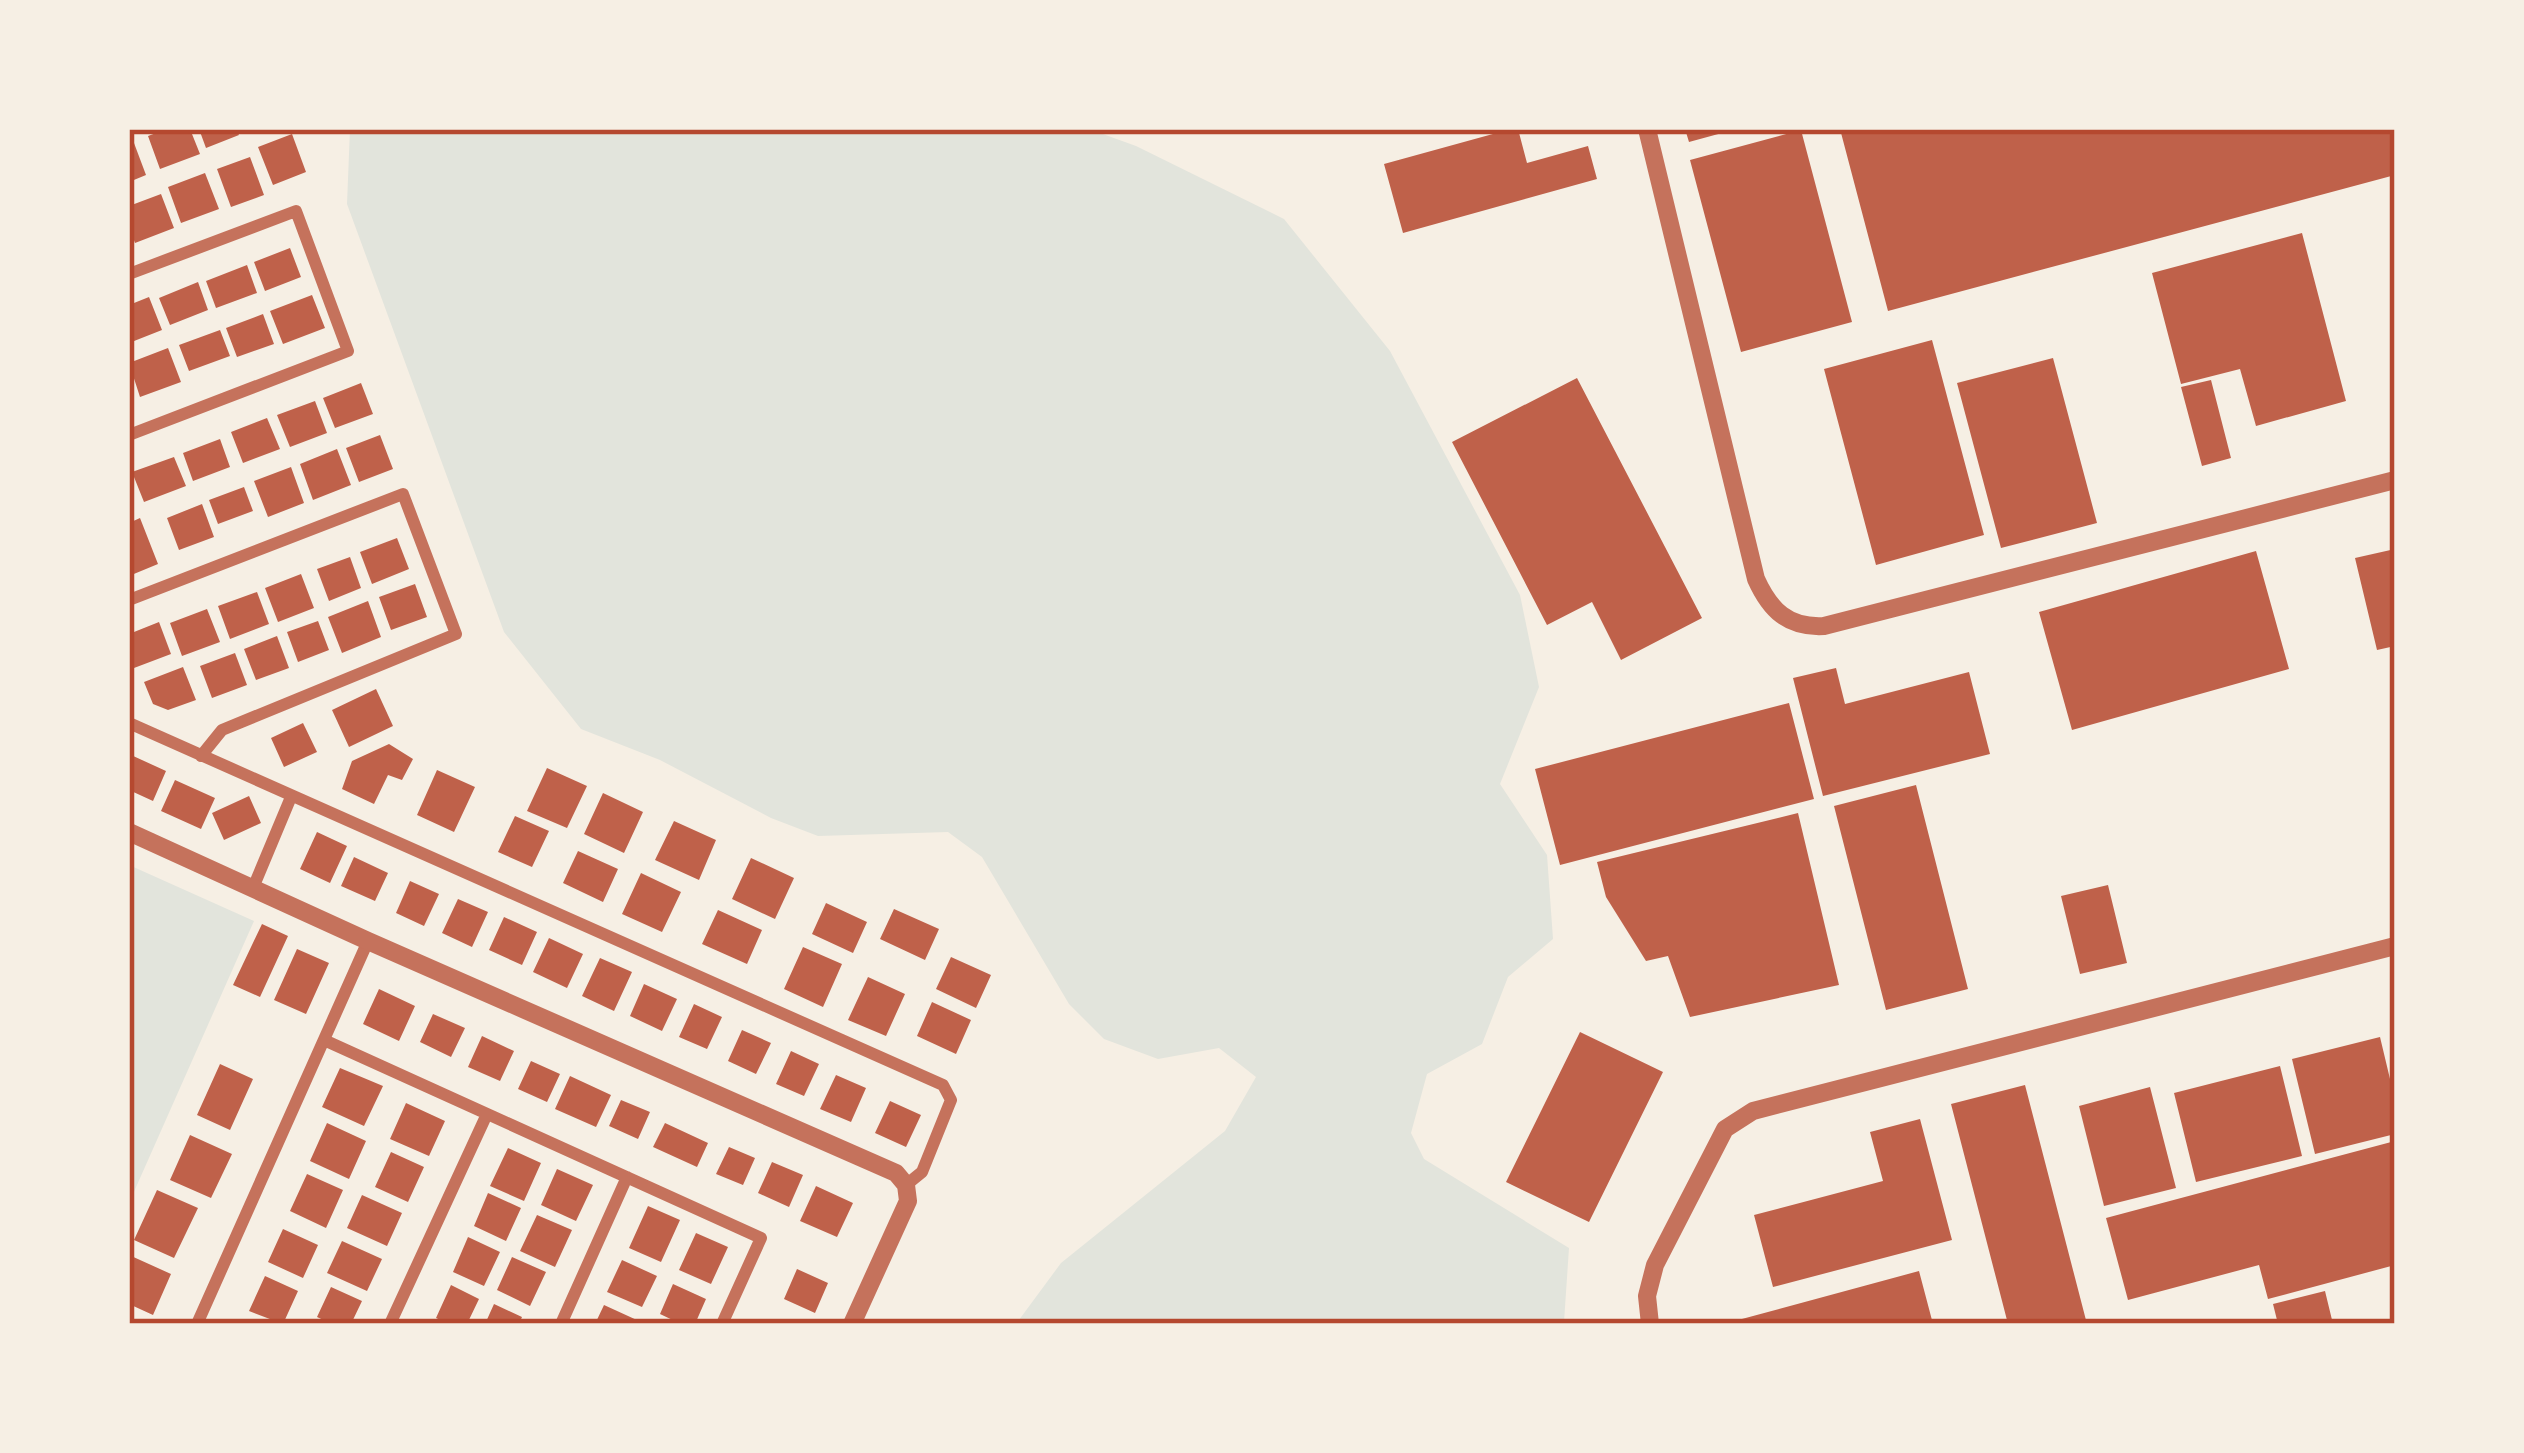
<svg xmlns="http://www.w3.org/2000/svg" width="2524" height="1453" viewBox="0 0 2524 1453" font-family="'Times New Roman',serif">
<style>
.green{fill:#e2e4dc}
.building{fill:#bf614a}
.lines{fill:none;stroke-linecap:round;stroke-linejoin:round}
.minor{stroke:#c5725c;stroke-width:12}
.tertiary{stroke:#c5725c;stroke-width:18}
.neatline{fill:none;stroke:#b5482f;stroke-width:4.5}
</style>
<rect width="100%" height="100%" fill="#f6efe4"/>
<path class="green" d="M350 129H1089L1136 146 1284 219 1390 351 1520 595 1539 687 1500 784 1547 855 1553 939 1508 977 1482 1044 1427 1074 1411 1133 1424 1159 1569 1248 1564 1322 1016 1324 1061 1263 1225 1131 1256 1077 1219 1048 1158 1059 1104 1039 1069 1004 982 857 948 832 818 836 771 818 660 760 581 729 504 632 347 204Z
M129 865 254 921 129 1203Z"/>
<path class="building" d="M167 129H190L200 154 160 169 148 136Z
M199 129H236L239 135 206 148Z
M1511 129H1518L1527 163 1588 146 1597 179 1403 233 1384 164Z
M1685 129H1733V130L1689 142Z
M1840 129H2395V175L1888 311Z
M1801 130 1852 322 1741 352 1690 160Z
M292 134 306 172 273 185 258 147Z
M134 143 146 175 129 182V145Z
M250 157 264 195 231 207 217 169Z
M205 173 219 209 181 223 168 187Z
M161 194 174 228 135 243 129 226V206Z
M2302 233 2346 401 2256 426 2240 369 2181 384 2152 273Z
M290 248 301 277 265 291 254 262Z
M247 265 257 293 216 308 206 281Z
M198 282 208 310 170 325 159 298Z
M312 295 325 328 283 344 270 311Z
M149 297 162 330 129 343V305Z
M263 314 274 344 237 357 226 328Z
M220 330 230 356 189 371 179 345Z
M1932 340 1984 535 1876 565 1824 369Z
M168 348 181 382 140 397 129 363Z
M2053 358 2097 523 2001 548 1957 383Z
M1577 378 1702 618 1621 660 1592 602 1547 625 1452 442Z
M2211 380 2231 458 2202 466 2181 387Z
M361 383 373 414 335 428 323 398Z
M315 401 327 433 290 447 277 415Z
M267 418 280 449 243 463 231 432Z
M380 435 393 469 359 482 346 448Z
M220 439 230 467 193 481 183 453Z
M337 449 351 485 313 500 300 464Z
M174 457 186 486 144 502 132 472Z
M291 467 304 503 268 517 254 481Z
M244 487 253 511 218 524 209 500Z
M202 504 214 537 179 550 167 518Z
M140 518 158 564 129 576V523Z
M397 538 409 569 372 584 360 552Z
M2395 549V646L2377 650 2355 558Z
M2256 551 2289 669 2072 730 2039 612Z
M350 557 361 588 329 601 317 569Z
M301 574 314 608 278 622 265 588Z
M415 584 427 617 391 630 379 597Z
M257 592 269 624 230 639 218 606Z
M368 601 381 637 342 653 328 617Z
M207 609 220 642 182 656 170 623Z
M318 621 329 650 298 662 287 632Z
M159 622 171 654 134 668 129 634Z
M277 636 289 668 256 680 244 649Z
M235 653 247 685 212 698 200 666Z
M183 667 196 700 168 710 153 704 144 682Z
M1836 668 1845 704 1969 672 1990 754 1823 796 1793 678Z
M376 689 393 726 349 747 332 710Z
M1789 703 1814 799 1560 865 1535 769Z
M303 723 317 752 284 767 271 738Z
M389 744 413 759 402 780 388 775 374 804 342 789 352 761Z
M131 755 166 771 153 801 129 790Z
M547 768 587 786 567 828 527 811Z
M437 770 475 787 454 832 417 815Z
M175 780 215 798 201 829 161 811Z
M1916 785 1968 989 1886 1010 1834 806Z
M603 793 643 812 624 853 584 834Z
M249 796 261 823 224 840 212 813Z
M1798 813 1839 985 1690 1017 1668 956 1646 961 1606 897 1597 862Z
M515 816 549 831 532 867 498 852Z
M674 821 716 840 699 880 655 860Z
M317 832 347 846 330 883 300 869Z
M578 851 618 869 603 902 563 883Z
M354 857 388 873 375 901 341 886Z
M751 858 794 878 775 919 732 899Z
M641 873 681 892 662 932 622 914Z
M410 881 439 894 424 926 396 913Z
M2108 885 2127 963 2080 974 2061 896Z
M458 899 488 912 472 947 442 933Z
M826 903 867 922 853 953 812 934Z
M894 909 939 929 925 960 880 939Z
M718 910 762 930 747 964 702 944Z
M504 917 537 932 522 965 489 950Z
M262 924 288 936 260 997 233 985Z
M549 938 583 954 567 988 533 972Z
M803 947 842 964 823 1007 784 989Z
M297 949 329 963 306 1014 274 1000Z
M951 957 991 975 976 1008 936 989Z
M600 958 632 972 614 1011 582 996Z
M868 977 905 994 886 1036 848 1020Z
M644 984 677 999 662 1031 630 1016Z
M379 989 415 1006 399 1041 363 1024Z
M932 1002 971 1020 956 1054 917 1036Z
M694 1004 722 1017 707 1049 679 1037Z
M433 1014 465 1028 451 1057 420 1042Z
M742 1030 771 1043 756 1074 728 1061Z
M1580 1032 1663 1072 1589 1222 1506 1182Z
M482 1036 514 1051 500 1081 468 1067Z
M2380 1037 2395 1100V1134L2315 1154 2292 1059Z
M791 1051 819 1064 804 1096 776 1084Z
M531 1061 560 1074 547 1102 518 1089Z
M220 1064 253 1079 230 1130 197 1115Z
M2280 1066 2302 1156 2196 1182 2174 1093Z
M340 1068 383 1086 364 1126 322 1107Z
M836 1075 866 1088 851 1122 820 1109Z
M570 1076 611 1095 596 1127 555 1109Z
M2025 1085 2087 1324H2008L1951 1104Z
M2150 1087 2176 1188 2104 1206 2079 1106Z
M621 1100 650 1112 638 1139 609 1126Z
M890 1101 921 1115 906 1147 875 1133Z
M406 1103 445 1121 429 1156 390 1139Z
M1920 1119 1952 1240 1773 1287 1754 1215 1883 1181 1870 1132Z
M327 1123 366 1141 349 1179 310 1161Z
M665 1123 708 1143 697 1167 653 1147Z
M190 1135 232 1154 211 1198 170 1180Z
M2395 1141V1265L2268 1299 2259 1265 2128 1300 2106 1218Z
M729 1147 755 1158 743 1185 716 1174Z
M508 1148 541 1163 524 1201 490 1186Z
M391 1152 424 1167 408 1202 375 1187Z
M772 1162 803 1175 789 1207 758 1193Z
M557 1169 593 1185 576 1221 541 1205Z
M307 1174 343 1190 326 1228 290 1211Z
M816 1186 853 1203 837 1237 800 1221Z
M157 1190 198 1208 174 1258 134 1240Z
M488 1193 521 1208 506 1241 474 1226Z
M362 1195 402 1213 387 1246 347 1228Z
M648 1206 680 1220 661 1262 629 1248Z
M537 1215 572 1230 555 1267 520 1251Z
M283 1229 318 1245 303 1278 268 1262Z
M696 1233 728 1247 711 1284 679 1270Z
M468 1237 500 1252 484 1286 453 1272Z
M342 1241 382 1259 367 1291 327 1273Z
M129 1255 171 1274 153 1315 129 1304Z
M512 1257 546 1272 530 1306 497 1290Z
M622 1260 657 1276 642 1307 607 1292Z
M797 1269 828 1283 815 1313 784 1299Z
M1919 1271 1933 1324H1727V1323Z
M265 1276 298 1291 283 1324 249 1311Z
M673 1284 706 1299 695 1324H681L660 1314Z
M451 1285 479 1299 467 1324H449L436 1318Z
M331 1287 362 1301 351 1324H332L317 1317Z
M2325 1291 2333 1324H2278L2273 1304Z
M494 1304 522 1317 519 1324H485Z
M604 1305 639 1321 637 1324H595Z"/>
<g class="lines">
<path class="minor" d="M129 274 296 211 348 351 129 435
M129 600 403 494 456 634 222 730 201 756
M129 723 943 1085 951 1100 922 1172 906 1185
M253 888 291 797
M324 1040 761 1238 722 1324
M197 1324 368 941
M390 1324 487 1114
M561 1324 627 1177"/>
<path class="tertiary" d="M1647 129 1756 579C1770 610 1788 628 1824 626L2395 480
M129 832 368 941 896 1173 906 1185 908 1201 852 1324
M1650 1324 1647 1296 1655 1265 1725 1129 1753 1111 2395 946"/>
</g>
<rect width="2524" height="1453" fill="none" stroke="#f6efe4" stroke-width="264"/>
<rect x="132" y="132" width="2260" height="1189" class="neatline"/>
</svg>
